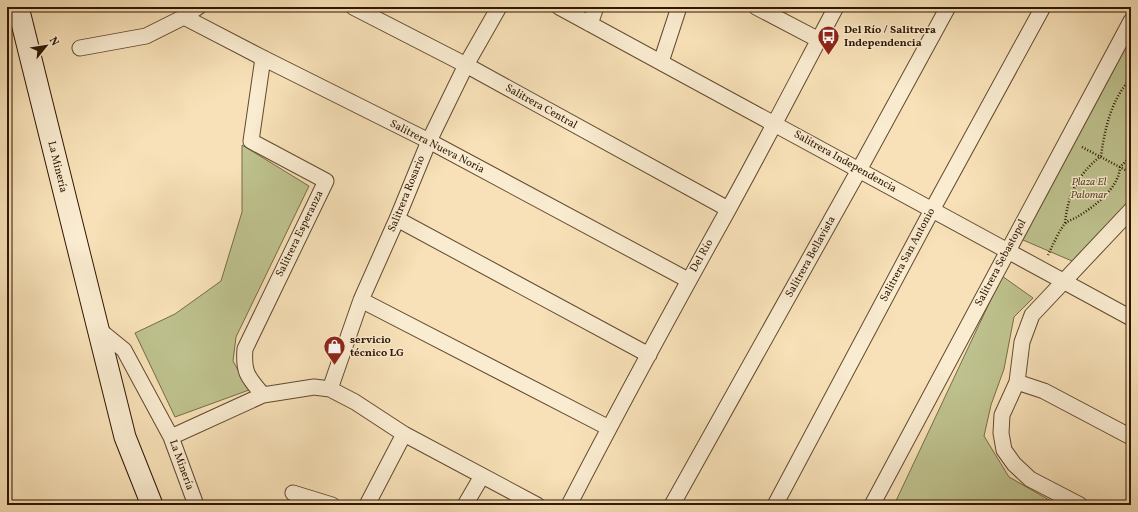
<svg xmlns="http://www.w3.org/2000/svg" width="1138" height="512" viewBox="0 0 1138 512" font-family="Vollkorn,serif">
<style>
.green{fill:#bec28e;stroke:#766c48}
.lines{fill:none;stroke-linecap:round;stroke-linejoin:round}
.street-casing{stroke:#614a2f;stroke-width:17}
.secondary-casing{stroke:#2f1701;stroke-width:23}
.path{stroke:#2f1701;stroke-width:2.5;stroke-dasharray:1 2;stroke-linecap:butt}
.street{stroke:#faecd1;stroke-width:15}
.secondary{stroke:#faecd1;stroke-width:21}
.labels{text-anchor:middle;dominant-baseline:central;stroke-width:3;stroke-linejoin:round;paint-order:stroke}
.poi-label{font-size:11px;font-weight:bold;fill:#2f1701;stroke:#faecd1;text-anchor:start}
.street-label{font-size:11px;fill:#2f1701;stroke:#faecd1}
.park-label{font-size:11px;font-style:italic;fill:#5a4a2b;stroke:#faecd1}
</style>
<rect width="100%" height="100%" fill="#f8e1b8"/>
<filter id="stains"><feTurbulence type="fractalNoise" baseFrequency=".005" numOctaves="4"/><feColorMatrix values="0 0 0 0 .2 0 0 0 0 .09 0 0 0 0 .02 0 0 0 .5 -.17"/></filter>
<radialGradient id="worn" r=".72"><stop offset=".6" stop-color="#630" stop-opacity="0"/><stop offset="1" stop-color="#630" stop-opacity=".3"/></radialGradient>
<path class="green" d="M1131 27V204L1079 264 1016 237Z
M242 145 309 186 236 337 233 361 249 390 175 417 135 333 175 314 221 281 242 212Z
M1002 276 1033 298 1014 317 1004 369 991 405 984 436 1009 477 1058 505H894Z"/>
<g class="lines">
<defs>
<path id="street" d="M353 7 466 65 728 209
M559 7 1131 318
M756 7 819 40
M184 17 263 58 429 141 688 280
M590 24 596 7
M80 48 146 36 184 17 198 7
M263 58 251 141 326 181 245 349C243 373 248 377 263 395
M661 62 679 7
M397 219 649 355
M361 300 609 428
M97 328 124 350 171 437 196 505
M1017 382 1044 391 1131 437
M330 389 361 300 397 219 429 141 466 65 499 7
M171 437 263 395 314 387 330 389 355 402 404 434 537 505
M293 493 332 505
M367 505 404 434
M465 505 482 476
M569 505C620 406 674 307 728 210 765 143 800 75 836 7
M672 505 859 170 948 7
M775 505 932 210 1043 7
M872 505 1131 21
M1080 505 1030 479 1014 464 1004 450 1001 433 1002 415 1017 382 1022 342 1032 315 1131 210"/>
<path id="secondary" d="M18 7 125 437 152 505"/>
</defs>
<use href="#street" class="street-casing"/>
<use href="#secondary" class="secondary-casing"/>
<path class="path" d="M1082 147 1131 173
M1065 223C1068 194 1078 174 1101 156 1105 128 1111 100 1131 78
M1048 255C1051 249 1061 226 1066 223 1069 220 1074 219 1077 217 1094 207 1119 188 1120 167L1131 156"/>
<use href="#street" class="street"/>
<use href="#secondary" class="secondary"/>
</g>
<defs>
<symbol id="bus-pin" viewBox="-11 -11 22 30"><path d="M0 17L-7.5 6A9.5 9.5 0 1 1 7.5 6Z" fill="#8f2418" stroke="#faecd1"/><path d="M-5-6H5V4H4V6H2V4H-2V6H-4V4H-5ZM-3.5-4V0h7V-4ZM-3.5 1.2v1.5H-2V1.2ZM2 1.2v1.5H3.5V1.2Z" fill="#fff"/></symbol>
<symbol id="shop-pin" viewBox="-11 -11 22 30"><path d="M0 17L-7.5 6A9.5 9.5 0 1 1 7.5 6Z" fill="#8f2418" stroke="#faecd1"/><path d="M-5-2.5h2.3a2.7 3.5 0 0 1 5.4 0H5L5.5 6h-11ZM-1.5-2.5h3a1.5 2.3 0 0 0-3 0Z" fill="#fff"/></symbol>
</defs>
<g fill-rule="evenodd">
<use href="#bus-pin" x="816" y="24" width="25" height="34"/>
<use href="#shop-pin" x="322" y="334" width="25" height="34"/>
</g>
<g class="labels">
<g class="poi-label">
<text x="844" y="30">Del Río / Salitrera<tspan x="844" dy="13">Independencia</tspan></text>
<text x="350" y="340">servicio<tspan x="350" dy="13">técnico LG</tspan></text>
</g>
<g class="street-label">
<text transform="translate(541 107) rotate(29)">Salitrera Central</text>
<text transform="translate(437 147) rotate(27)">Salitrera Nueva Noria</text>
<text transform="translate(845 162) rotate(29)">Salitrera Independencia</text>
<text transform="translate(57 167) rotate(76)">La Minería</text>
<text transform="translate(407 194) rotate(-68)">Salitrera Rosario</text>
<text transform="translate(300 234) rotate(-64)">Salitrera Esperanza</text>
<text transform="translate(908 255) rotate(-62)">Salitrera San Antonio</text>
<text transform="translate(702 256) rotate(-61)">Del Río</text>
<text transform="translate(811 257) rotate(-61)">Salitrera Bellavista</text>
<text transform="translate(1001 263) rotate(-62)">Salitrera Sebastopol</text>
<text transform="translate(181 465) rotate(70)">La Minería</text>
</g>
<g class="park-label">
<text x="1089" y="182">Plaza El<tspan x="1089" dy="13">Palomar</tspan></text>
</g>
</g>
<rect width="1138" height="512" fill="none" stroke="#f8e1b8" stroke-width="24"/>
<rect x="8" y="8" width="1122" height="496" fill="none" stroke="#2f1701" stroke-width="2"/>
<rect x="12" y="12" width="1114" height="488" fill="none" stroke="#2f1701"/>
<g transform="translate(46 46) rotate(60)" stroke="#faecd1" stroke-width="3" paint-order="stroke">
<path d="M0-3L7 15L0 10L-7 15Z" fill="#2f1701"/>
<text y="-6" font-size="11" font-weight="bold" text-anchor="middle" fill="#2f1701">N</text>
</g>
<rect width="100%" height="100%" filter="url(#stains)"/>
<rect width="100%" height="100%" fill="url(#worn)"/>
</svg>
